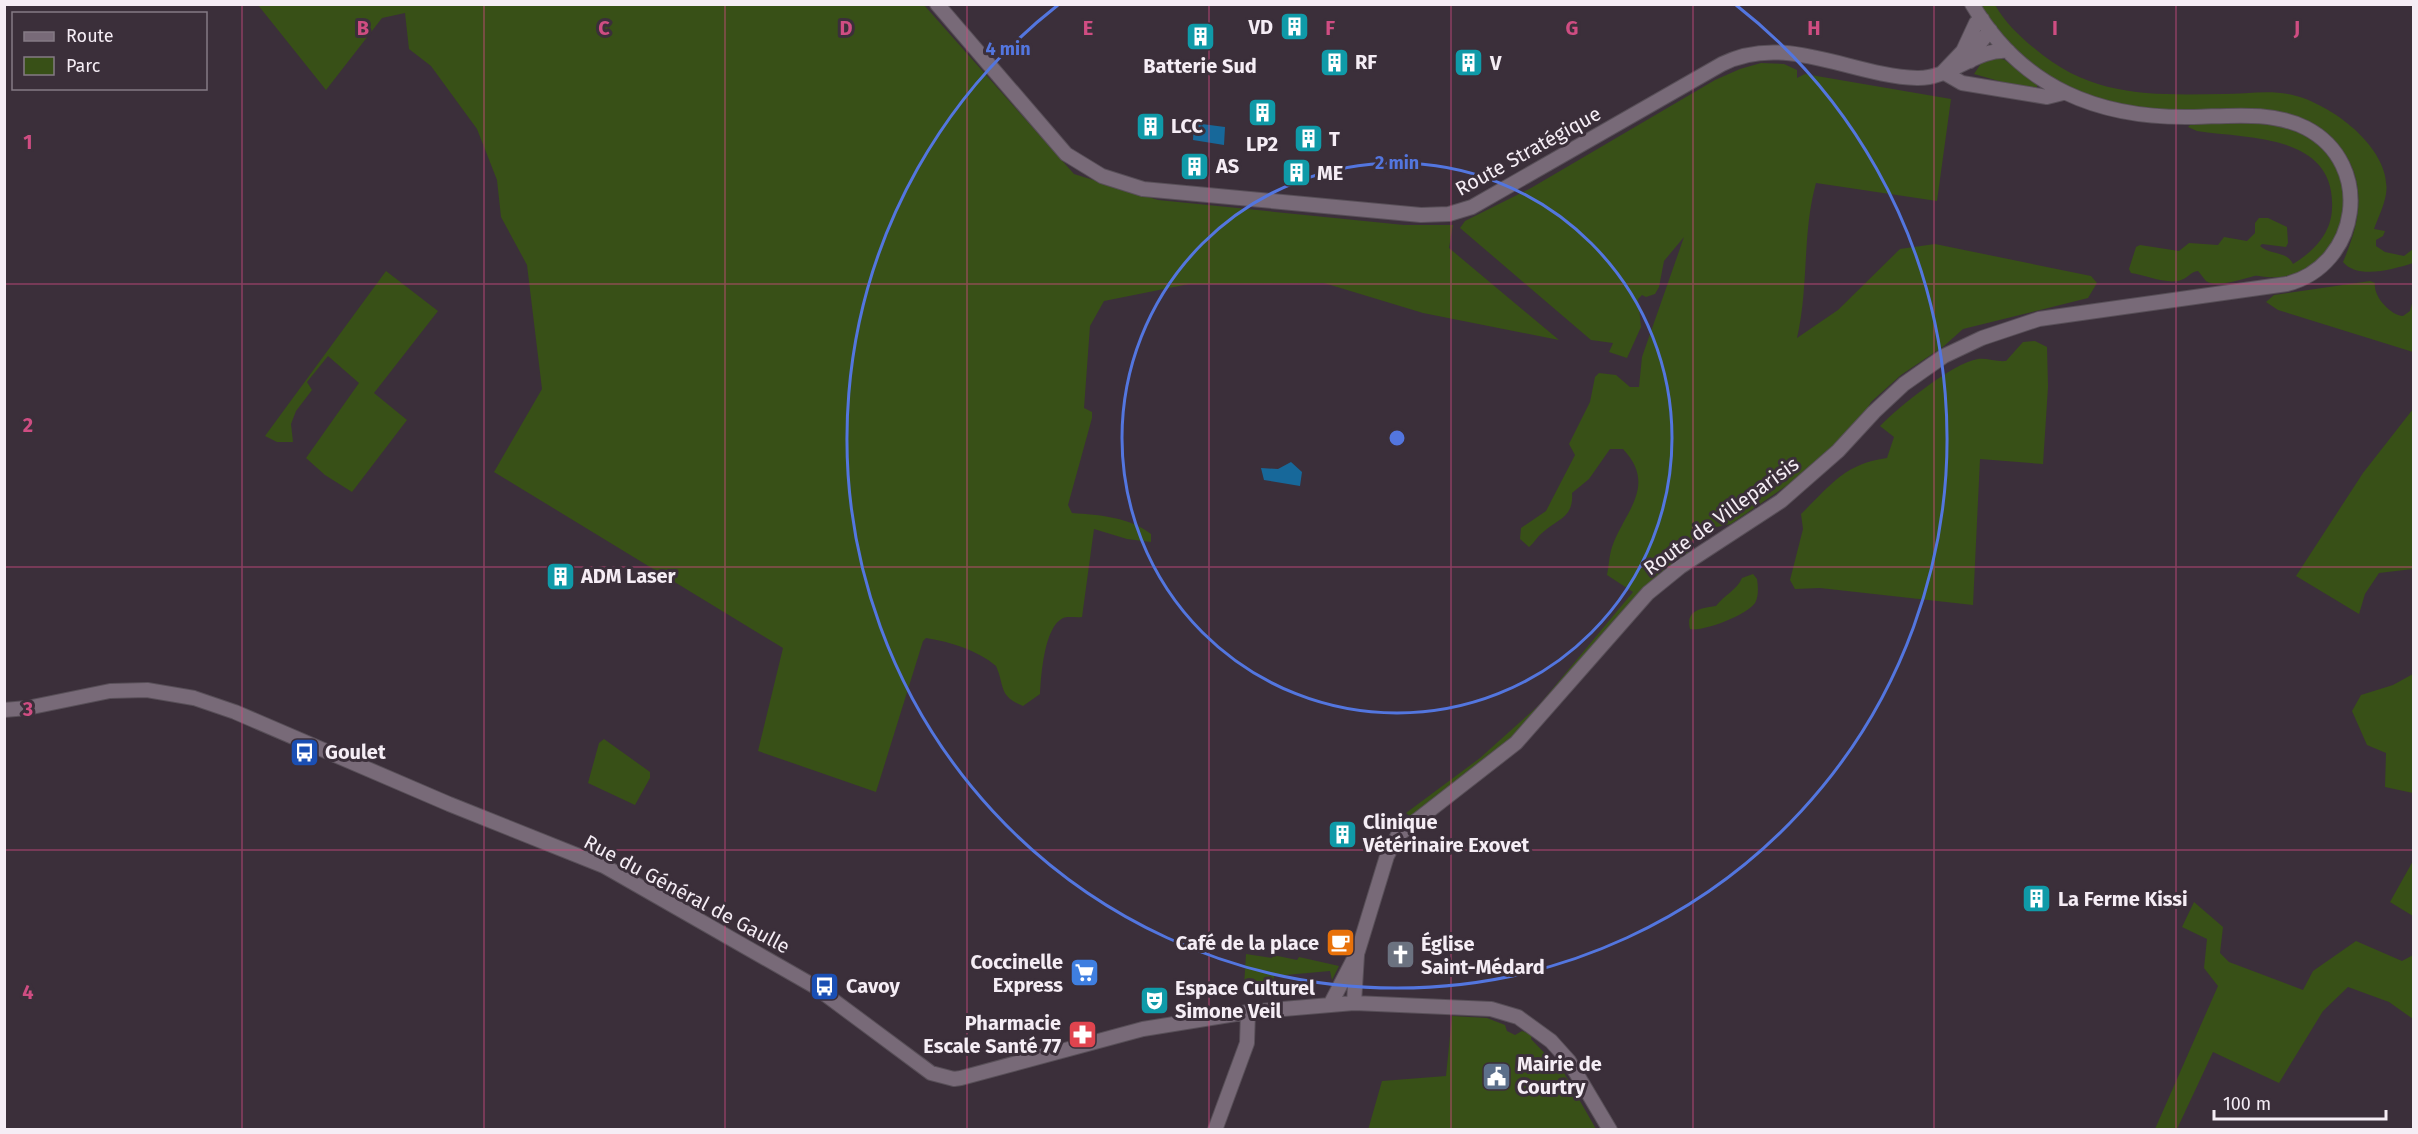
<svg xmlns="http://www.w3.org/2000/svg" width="2418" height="1134" viewBox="0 0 2418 1134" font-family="'Fira Sans',sans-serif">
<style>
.green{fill:#385017}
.water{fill:#17689a}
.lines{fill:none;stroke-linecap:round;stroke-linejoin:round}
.secondary-casing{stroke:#584f58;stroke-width:16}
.secondary{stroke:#786a78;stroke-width:14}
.grid{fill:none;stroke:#cf4d82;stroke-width:1.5;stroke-opacity:0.55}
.ring{fill:none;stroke:#5376df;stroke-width:3}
.labels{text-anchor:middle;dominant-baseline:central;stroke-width:6;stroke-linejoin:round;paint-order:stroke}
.poi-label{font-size:20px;font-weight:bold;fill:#f5edf5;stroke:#3b2f3a;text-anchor:start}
.street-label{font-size:20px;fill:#f5edf5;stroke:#3b2f3a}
.grid-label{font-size:20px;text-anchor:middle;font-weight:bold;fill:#cf4d82;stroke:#3b2f3a;stroke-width:6;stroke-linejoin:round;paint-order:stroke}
.centre{fill:#5376df;stroke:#3b2f3a;stroke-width:3}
.ring-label{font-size:18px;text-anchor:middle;font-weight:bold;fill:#5376df;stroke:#3b2f3a;stroke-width:6;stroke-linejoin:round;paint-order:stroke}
</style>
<rect width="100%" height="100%" fill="#3b2f3a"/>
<path class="green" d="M258 5H924L1074 174 1158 200 1404 225H1453L1449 248 1559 340 1423 313 1324 283 1189 284 1104 301 1090 326 1084 408 1092 412V418L1068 505 1072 513C1100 515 1129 517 1151 534V542L1127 539 1094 529 1082 617C1076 618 1068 616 1063 618 1044 627 1041 676 1040 694L1023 706C998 696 1005 686 996 666 977 650 951 642 926 638L923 641 876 792 758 751 783 648 494 472 542 389 527 265 501 217 497 180 477 129 431 66 409 49 405 13 382 18 326 90Z
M1981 5H1995C2005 22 2019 36 2034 48 2092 98 2152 95 2224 94 2244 94 2268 90 2288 94 2328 101 2393 148 2386 194 2384 206 2378 218 2374 229L2385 231 2383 236 2376 240V246L2385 252 2404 256 2413 249V263C2394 269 2358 280 2343 262 2358 227 2367 192 2347 157 2309 91 2227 112 2163 110 2142 110 2121 106 2100 100 2052 86 2007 47 1981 5Z
M1998 58 2005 60 2037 85V89L2034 91 1974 74 1982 62Z
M1761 63 1784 64 1797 70V78L1805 74 1951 99 1937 201 1816 183C1802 233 1809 287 1797 338L1838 310 1900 249 1935 244 2091 276 2097 283 2088 298 1963 329 1944 346 1901 375 1871 402 1859 424 1811 476 1789 484 1731 524 1707 529 1691 542 1688 555 1528 725 1412 818 1406 813 1480 758 1539 705 1633 592 1607 575C1609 566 1609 556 1612 547 1624 512 1658 486 1623 449H1610L1589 479 1572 493C1574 518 1557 519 1542 533 1537 537 1534 543 1529 547L1520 539 1521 528 1546 511 1575 455 1569 444 1590 402 1595 377 1599 373 1616 375 1630 387H1639L1642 357 1684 237 1664 261 1659 287 1655 294 1646 297 1642 295 1638 299 1641 327 1627 358 1609 352 1613 343 1591 340 1460 228 1465 221 1531 188 1715 80 1740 69Z
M2251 123C2274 125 2297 128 2316 143 2355 175 2352 237 2311 266 2297 275 2283 278 2267 277 2262 277 2259 275 2254 276 2244 279 2216 288 2206 281 2203 278 2201 274 2198 271 2190 272 2188 278 2181 280 2168 285 2145 275 2131 273L2129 269 2136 247 2140 245 2179 251 2189 243 2218 245 2224 237 2247 241 2255 233V223L2259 218H2268L2287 227 2288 243 2286 247 2262 244 2260 246C2270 255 2287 251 2293 264 2313 252 2331 234 2332 209 2336 134 2250 139 2197 131L2188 127 2191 124Z
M386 271 438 311 374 393 407 420 352 492 325 475 306 458 359 383 328 356 307 382 312 390 296 411 291 424 293 442H277L265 436Z
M2370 281 2375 283C2373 296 2390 315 2403 316L2410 311 2413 300V352L2278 310 2266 302 2274 295Z
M2035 341 2047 347 2048 387 2043 464 1980 459 1973 605 1820 588 1795 589 1790 580 1803 529 1801 514C1831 485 1844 464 1887 458L1894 437 1880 426C1899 407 1952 363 1978 359 1987 358 1997 362 2006 361L2023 342Z
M2413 409V569L2379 573 2365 594 2359 614 2296 576 2363 473Z
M1753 574 1757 579C1758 586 1759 596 1755 603 1747 615 1703 632 1690 629 1685 610 1702 608 1716 606 1724 595 1737 590 1742 578Z
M2413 674V793L2385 787 2386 753 2367 745 2352 711 2361 695 2393 685Z
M604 739 650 772V778L635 805 588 783 599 743Z
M2413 861H2414L2413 916 2390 902Z
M2194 902 2223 927 2220 953 2229 962 2303 990 2313 971 2356 941 2402 961 2413 955V1019L2389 1002 2348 987 2323 1011 2279 1083 2213 1052 2177 1129H2155L2218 986 2204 968 2207 939 2182 927Z
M1246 954 1272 958 1273 955 1297 960 1299 957 1339 966 1332 980 1330 971 1274 976 1275 985 1244 986Z
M1452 1016 1487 1018 1505 1025 1507 1031 1515 1035 1522 1031 1532 1035 1531 1039 1564 1073 1596 1129 1368 1130 1382 1081 1446 1076Z"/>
<path class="water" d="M1194 123 1225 127 1224 145 1193 140Z
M1291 462 1302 472 1300 486 1264 480 1261 468 1278 469Z"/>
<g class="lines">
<defs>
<path id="secondary" d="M937 4 1066 154 1102 176 1143 189 1421 215 1449 214 1472 207 1722 64C1785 32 1852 76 1917 78 1950 79 1977 48 2008 51
M1970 61 1973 52 1990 30
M1943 72 1962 83 2047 97 2063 93
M1943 72 1963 51 1976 23 1982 19
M4 710 27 708 110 691 147 690 194 698 235 712 449 804 604 866 814 986 931 1073 954 1079 961 1078 1143 1029 1248 1012 1354 1003 1491 1009 1518 1017 1551 1041 1569 1061 1610 1130
M1354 1003 1357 955
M1330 1005 1358 951 1387 856 1398 835 1516 743 1648 593 1680 567 1781 501 1838 451 1874 412 1904 384 1944 356 1982 338 2039 319 2287 284C2360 265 2375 164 2306 128 2272 111 2232 116 2194 117 2100 119 2022 89 1972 4
M1215 1130 1247 1043 1248 1012"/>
</defs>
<use href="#secondary" class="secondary-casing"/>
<use href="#secondary" class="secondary"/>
</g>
<path class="grid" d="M242 4V1130M484 4V1130M725 4V1130M967 4V1130M1209 4V1130M1451 4V1130M1693 4V1130M1934 4V1130M2176 4V1130M4 284H2414M4 567H2414M4 850H2414"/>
<g class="ring">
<circle cx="1397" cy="438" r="275"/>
<path d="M1736 5A550 550 0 1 1 1058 5"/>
</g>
<defs>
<symbol id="building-square" viewBox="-11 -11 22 22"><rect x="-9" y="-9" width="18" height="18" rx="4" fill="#0f9aa8" stroke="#3b2f3a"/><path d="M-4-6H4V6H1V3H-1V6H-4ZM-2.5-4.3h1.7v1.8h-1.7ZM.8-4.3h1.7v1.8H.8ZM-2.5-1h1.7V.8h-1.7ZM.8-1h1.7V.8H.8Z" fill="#fff"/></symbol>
<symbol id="bus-square" viewBox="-11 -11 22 22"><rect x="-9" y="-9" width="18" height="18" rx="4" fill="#1a4fb4" stroke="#3b2f3a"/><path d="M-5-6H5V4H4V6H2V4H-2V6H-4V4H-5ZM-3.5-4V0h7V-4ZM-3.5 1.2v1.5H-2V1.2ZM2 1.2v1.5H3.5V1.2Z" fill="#fff"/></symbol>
<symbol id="cafe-square" viewBox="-11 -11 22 22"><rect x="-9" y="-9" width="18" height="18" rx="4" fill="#e8710a" stroke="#3b2f3a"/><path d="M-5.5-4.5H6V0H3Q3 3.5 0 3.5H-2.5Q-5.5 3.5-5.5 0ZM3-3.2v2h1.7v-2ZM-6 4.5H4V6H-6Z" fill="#fff"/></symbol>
<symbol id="church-square" viewBox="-11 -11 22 22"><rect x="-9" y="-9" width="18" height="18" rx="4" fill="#6b7280" stroke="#3b2f3a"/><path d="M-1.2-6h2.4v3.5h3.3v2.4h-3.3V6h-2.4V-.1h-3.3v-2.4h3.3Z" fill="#fff"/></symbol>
<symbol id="supermarket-square" viewBox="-11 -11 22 22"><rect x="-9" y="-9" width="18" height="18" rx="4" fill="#3f7fe0" stroke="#3b2f3a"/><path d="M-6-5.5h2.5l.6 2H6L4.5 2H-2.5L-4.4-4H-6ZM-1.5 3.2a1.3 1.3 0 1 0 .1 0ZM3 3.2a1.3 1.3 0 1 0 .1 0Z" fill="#fff"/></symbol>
<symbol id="theatre-square" viewBox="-11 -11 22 22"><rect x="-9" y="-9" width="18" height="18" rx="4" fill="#0f9aa8" stroke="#3b2f3a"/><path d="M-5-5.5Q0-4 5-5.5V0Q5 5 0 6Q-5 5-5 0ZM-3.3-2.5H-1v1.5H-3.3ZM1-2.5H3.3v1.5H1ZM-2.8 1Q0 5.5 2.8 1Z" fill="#fff"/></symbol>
<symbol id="pharmacy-square" viewBox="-11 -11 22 22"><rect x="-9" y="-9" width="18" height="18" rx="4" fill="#e0444e" stroke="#3b2f3a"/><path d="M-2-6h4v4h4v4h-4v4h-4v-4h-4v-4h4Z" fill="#fff"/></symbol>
<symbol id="civic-square" viewBox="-11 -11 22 22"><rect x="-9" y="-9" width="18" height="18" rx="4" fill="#5c6f8a" stroke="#3b2f3a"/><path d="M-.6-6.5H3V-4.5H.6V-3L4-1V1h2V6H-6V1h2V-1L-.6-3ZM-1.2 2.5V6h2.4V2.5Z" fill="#fff"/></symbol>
</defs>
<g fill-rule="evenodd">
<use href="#building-square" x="1278" y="10" width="33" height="33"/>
<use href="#building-square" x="1184" y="20" width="33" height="33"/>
<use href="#building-square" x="1318" y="46" width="33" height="33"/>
<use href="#building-square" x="1452" y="46" width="33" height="33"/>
<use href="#building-square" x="1246" y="96" width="33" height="33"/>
<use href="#building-square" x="1134" y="110" width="33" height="33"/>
<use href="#building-square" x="1292" y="122" width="33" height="33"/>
<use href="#building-square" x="1178" y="150" width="33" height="33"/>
<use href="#building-square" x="1280" y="156" width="33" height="33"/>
<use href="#building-square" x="544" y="560" width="33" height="33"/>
<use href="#bus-square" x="288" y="736" width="33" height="33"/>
<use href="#building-square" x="1326" y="818" width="33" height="33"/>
<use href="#building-square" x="2020" y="882" width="33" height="33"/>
<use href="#cafe-square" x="1324" y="926" width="33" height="33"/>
<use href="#church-square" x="1384" y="938" width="33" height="33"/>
<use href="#supermarket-square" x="1068" y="956" width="33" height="33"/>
<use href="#bus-square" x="808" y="970" width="33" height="33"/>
<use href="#theatre-square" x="1138" y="984" width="33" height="33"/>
<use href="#pharmacy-square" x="1066" y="1018" width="33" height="33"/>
<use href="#civic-square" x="1480" y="1060" width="33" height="33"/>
</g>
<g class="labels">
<g class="poi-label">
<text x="1273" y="27" text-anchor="end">VD</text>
<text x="1355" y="62">RF</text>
<text x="1490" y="63">V</text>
<text x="1200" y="66" text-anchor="middle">Batterie Sud</text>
<text x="1171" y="126">LCC</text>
<text x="1329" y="139">T</text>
<text x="1262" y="144" text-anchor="middle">LP2</text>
<text x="1216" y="166">AS</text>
<text x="1317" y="173">ME</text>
<text x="581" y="576">ADM Laser</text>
<text x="325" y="752">Goulet</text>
<text x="1363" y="822">Clinique<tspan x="1363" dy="23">Vétérinaire Exovet</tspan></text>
<text x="2058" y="899">La Ferme Kissi</text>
<text x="1319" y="943" text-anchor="end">Café de la place</text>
<text x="1421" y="944">Église<tspan x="1421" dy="23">Saint-Médard</tspan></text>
<text x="1063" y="962" text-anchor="end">Coccinelle<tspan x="1063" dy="23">Express</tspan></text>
<text x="846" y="986">Cavoy</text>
<text x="1175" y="988">Espace Culturel<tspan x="1175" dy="23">Simone Veil</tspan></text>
<text x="1061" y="1023" text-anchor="end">Pharmacie<tspan x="1061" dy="23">Escale Santé 77</tspan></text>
<text x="1517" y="1064">Mairie de<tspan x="1517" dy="23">Courtry</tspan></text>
</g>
<g class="street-label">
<text transform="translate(1528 151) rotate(-29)">Route Stratégique</text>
<text transform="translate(1721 516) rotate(-36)">Route de Villeparisis</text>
<text transform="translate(687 894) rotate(28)">Rue du Général de Gaulle</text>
</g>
</g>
<g class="grid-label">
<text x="363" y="35">B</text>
<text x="604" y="35">C</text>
<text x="846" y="35">D</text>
<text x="1088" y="35">E</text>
<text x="1330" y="35">F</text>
<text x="1572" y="35">G</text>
<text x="1814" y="35">H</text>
<text x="2055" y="35">I</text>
<text x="2297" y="35">J</text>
<text x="28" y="149">1</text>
<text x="28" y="432">2</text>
<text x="28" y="716">3</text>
<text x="28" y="999">4</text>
</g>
<circle cx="1397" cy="438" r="9" class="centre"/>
<g class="ring-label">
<text x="1008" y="55">4 min</text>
<text x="1397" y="169">2 min</text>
</g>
<rect width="2418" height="1134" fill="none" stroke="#f5edf5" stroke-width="12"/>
<rect x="12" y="12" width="195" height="78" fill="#3b2f3a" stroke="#857b85" stroke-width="1.5"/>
<rect x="24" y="32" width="30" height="9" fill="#786a78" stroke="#857b85" stroke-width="1.5"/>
<text x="66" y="42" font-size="18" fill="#f5edf5">Route</text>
<rect x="24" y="57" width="30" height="18" fill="#385017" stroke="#857b85" stroke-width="1.5"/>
<text x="66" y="72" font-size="18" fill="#f5edf5">Parc</text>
<path d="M2214 1110v9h172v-9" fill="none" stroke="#f5edf5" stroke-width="3"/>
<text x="2223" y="1110" font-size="18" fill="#f5edf5" stroke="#3b2f3a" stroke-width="4.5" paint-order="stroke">100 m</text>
</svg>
